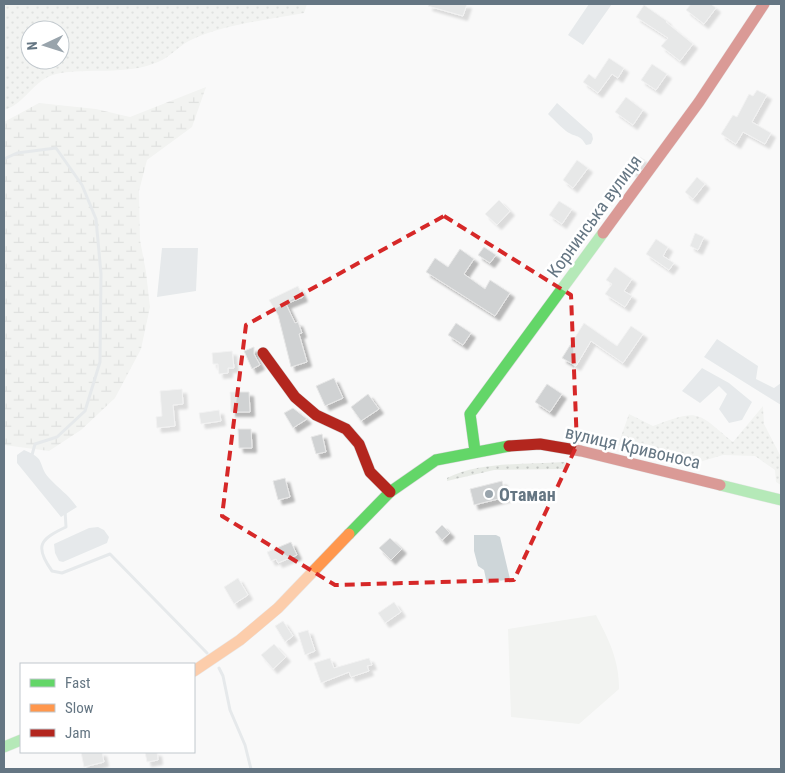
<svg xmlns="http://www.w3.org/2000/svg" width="785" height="773" viewBox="0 0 785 773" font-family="'Roboto Condensed',sans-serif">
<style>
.grass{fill:url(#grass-dots);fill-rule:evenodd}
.wetland{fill:url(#wetland-marsh)}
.park{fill:#e8ebe6}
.water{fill:#ced6d9}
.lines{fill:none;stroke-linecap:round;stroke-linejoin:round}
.stream{stroke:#ced6d9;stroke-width:3}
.building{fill:#d0d2d3;stroke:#e8e8e8;filter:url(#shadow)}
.fast-casing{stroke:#d5d6d7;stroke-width:12}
.slow-casing{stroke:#d5d6d7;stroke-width:12}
.jam-casing{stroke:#d5d6d7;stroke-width:12}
.fast{stroke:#63d668;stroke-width:11}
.slow{stroke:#ff974d;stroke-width:11}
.jam{stroke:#b3261e;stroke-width:11}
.marked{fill:none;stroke:#d62828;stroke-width:4;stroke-dasharray:10 6;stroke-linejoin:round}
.poi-dot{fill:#99a4ac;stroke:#fff;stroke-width:2}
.labels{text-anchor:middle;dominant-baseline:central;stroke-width:5;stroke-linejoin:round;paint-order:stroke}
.street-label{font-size:18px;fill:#657683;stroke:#fff}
.poi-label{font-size:18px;font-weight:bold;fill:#657683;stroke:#fff;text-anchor:start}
</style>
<defs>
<pattern id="grass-dots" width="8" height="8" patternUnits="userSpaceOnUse" patternTransform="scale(1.25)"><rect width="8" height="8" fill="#e8ebe6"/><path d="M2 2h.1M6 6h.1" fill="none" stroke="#c0c3c0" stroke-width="1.8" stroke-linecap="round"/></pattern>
<pattern id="wetland-marsh" width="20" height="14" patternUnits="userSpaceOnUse" patternTransform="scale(1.25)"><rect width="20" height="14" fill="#e8ebe6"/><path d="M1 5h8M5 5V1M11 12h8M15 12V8" fill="none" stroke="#c0c3c0"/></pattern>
<filter id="shadow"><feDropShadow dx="4.5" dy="4.5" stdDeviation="1" flood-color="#0004"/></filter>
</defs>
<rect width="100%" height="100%" fill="#f9f9f9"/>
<path class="grass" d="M4 4H307L304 13C267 20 227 24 193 39 180 44 171 57 158 62 126 76 89 67 56 74 34 79 24 105 4 110ZM30 30H60V60H30Z
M763 406 764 424 781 457V485L776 482 775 470 755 456 723 455 686 466 618 445 629 414 653 426C701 408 696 412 733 442Z
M564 462 569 464 568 469 494 470 447 481V478C482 461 526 465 564 462Z"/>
<path class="wetland" d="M206 87 192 127 147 160 139 191 140 240 146 272 150 307 141 349 115 398 81 430 49 451 4 445V122L39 103 96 109 130 117Z"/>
<path class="park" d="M596 615C609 640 619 660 619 689L579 724 511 717 508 629Z"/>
<path class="water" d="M589 4H612L583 45 568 35Z
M557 103 592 134 593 139 591 144 586 145C579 133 575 138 566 131 561 127 552 118 548 114Z
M162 248H198L196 291 157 297Z
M717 339 758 366 756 379 774 388 781 383V405L704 357Z
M702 368 729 383 752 402 742 420 729 423 719 409 727 394 719 386 700 403 682 391Z
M24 450C47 459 37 464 49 478 59 489 67 493 77 507L61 517 17 463V455Z
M98 527 104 530 109 537 107 543 63 562 59 561 55 553 54 544 89 528Z
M474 535H496L500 537 510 579 487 584 484 570 478 566 474 551Z"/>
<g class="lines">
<path class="stream" d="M4 159 17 153 56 148 82 185 96 219 101 274 100 362 85 411 57 437 35 444 32 455
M65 510 66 527C40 539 34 546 52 571L62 573 110 554 207 653
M219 668 223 676 230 710 245 745 251 769"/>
</g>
<path class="building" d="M429 4H467L463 16 428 6Z
M691 4H711L716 8 704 24 686 10Z
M644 5 667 21 666 22 693 44 680 61 661 46 668 38 636 17Z
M609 58 624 68 618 78 612 74 598 93 583 82 589 74 595 79Z
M652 64 667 74 656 90 641 80Z
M757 90 767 95 752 122 771 133 765 144 743 132 736 144 721 134 733 115 737 117 749 94 753 96Z
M626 97 643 110 633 125 615 112Z
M640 157 645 160 635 174 631 171Z
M577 160 588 168 573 188 563 180Z
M697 177 705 184 693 199 685 192Z
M499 200 510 211 497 225 485 214Z
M559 201 572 209 562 224 549 215Z
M695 233 704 237 698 250 690 246Z
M656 239 668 247 663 256 674 263 669 270 646 254Z
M484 247 496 255 490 263 478 255Z
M460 249 474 259 464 274 485 289 490 280 510 293 495 316 426 272 435 258 448 267Z
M615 267 632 279 624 291 632 296 625 307 605 294 612 284 606 280Z
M298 286 303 297 286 304 295 323 298 322 302 333 299 334 307 362 291 367 278 315 269 300Z
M456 323 471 333 463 345 448 335Z
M584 323 617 346 631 326 643 334 623 363 591 341 576 366 562 358Z
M254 347V354L260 365 252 369 244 351Z
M232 351 234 368H228V373L219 374 218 364H213L212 353Z
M334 378 343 398 325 406 316 386Z
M547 384 562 394 550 412 535 402Z
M182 389 183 404 173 405 175 426 157 428 156 417 162 416 160 391Z
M230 392H249L250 412H231Z
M368 394 379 409 361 421 351 407Z
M293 408 307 419 293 428 284 413Z
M219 410 221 421 201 424 199 413Z
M238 429H251L252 448H239Z
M322 434 326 452 316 454 311 437Z
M285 478 290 497 278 500 273 481Z
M502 481 506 497 474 505 470 489Z
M442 525 450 533 442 540 435 532Z
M390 538 402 549 391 560 379 548Z
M291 542 297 555 278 563 276 559 271 561 267 552Z
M238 578 248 595 234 604 224 587Z
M394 602 401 612 385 623 378 613Z
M283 621 293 636 285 642 275 626Z
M308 630 315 651 305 655 298 633Z
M274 644 286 657 273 669 261 655Z
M330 658 334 668 369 658 372 665 367 666 369 671 351 677 349 672 321 683 314 663Z
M81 752H102L104 762 84 767Z
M145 752H157L158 760 147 762Z"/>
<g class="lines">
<defs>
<path id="fast" d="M475 451 470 414 603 233
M720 485 781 500
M349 534 390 492 436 460 509 446
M4 747 21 740"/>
<path id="slow" d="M194 671 240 640 278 608 349 534"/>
<path id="jam" d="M603 233 699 102 764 4
M263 353 295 397 316 415 346 429 359 444 370 472 390 492
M509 446 540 444 581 451 720 485"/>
</defs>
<use href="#fast" class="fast-casing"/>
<use href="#slow" class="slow-casing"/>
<use href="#jam" class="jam-casing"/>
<use href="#fast" class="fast"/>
<use href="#slow" class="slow"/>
<use href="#jam" class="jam"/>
</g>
<path d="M0 0H785V773H0ZM444 216 571 295 577 445 514 580 335 585 222 516 246 325Z" fill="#f9f9f9" fill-opacity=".55" fill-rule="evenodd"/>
<path class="marked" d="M444 216 571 295 577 445 514 580 335 585 222 516 246 325Z"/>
<circle class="poi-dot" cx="489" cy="494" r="5"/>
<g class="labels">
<g class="street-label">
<text transform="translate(594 216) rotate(-54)">Корнинська вулиця</text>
<text transform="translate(633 447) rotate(13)">вулиця Кривоноса</text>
</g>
<g class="poi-label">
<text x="499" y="494">Отаман</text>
</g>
</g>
<rect width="785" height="773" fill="none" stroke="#657683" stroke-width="10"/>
<rect x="20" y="663" width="175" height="90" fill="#ffffff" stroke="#c1c8cd"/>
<rect x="30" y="679" width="25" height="8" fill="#63d668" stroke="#c1c8cd"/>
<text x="65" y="688" font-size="15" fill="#657683">Fast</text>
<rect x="30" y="704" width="25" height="8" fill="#ff974d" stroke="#c1c8cd"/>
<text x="65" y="713" font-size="15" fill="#657683">Slow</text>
<rect x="30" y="729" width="25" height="8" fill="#b3261e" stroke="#c1c8cd"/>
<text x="65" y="738" font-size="15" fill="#657683">Jam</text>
<g transform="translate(45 45) rotate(266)"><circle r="24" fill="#ffffff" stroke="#c1c8cd"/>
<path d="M0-4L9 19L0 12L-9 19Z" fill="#99a4ac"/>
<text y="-8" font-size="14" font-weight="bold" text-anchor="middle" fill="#657683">N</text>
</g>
</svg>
